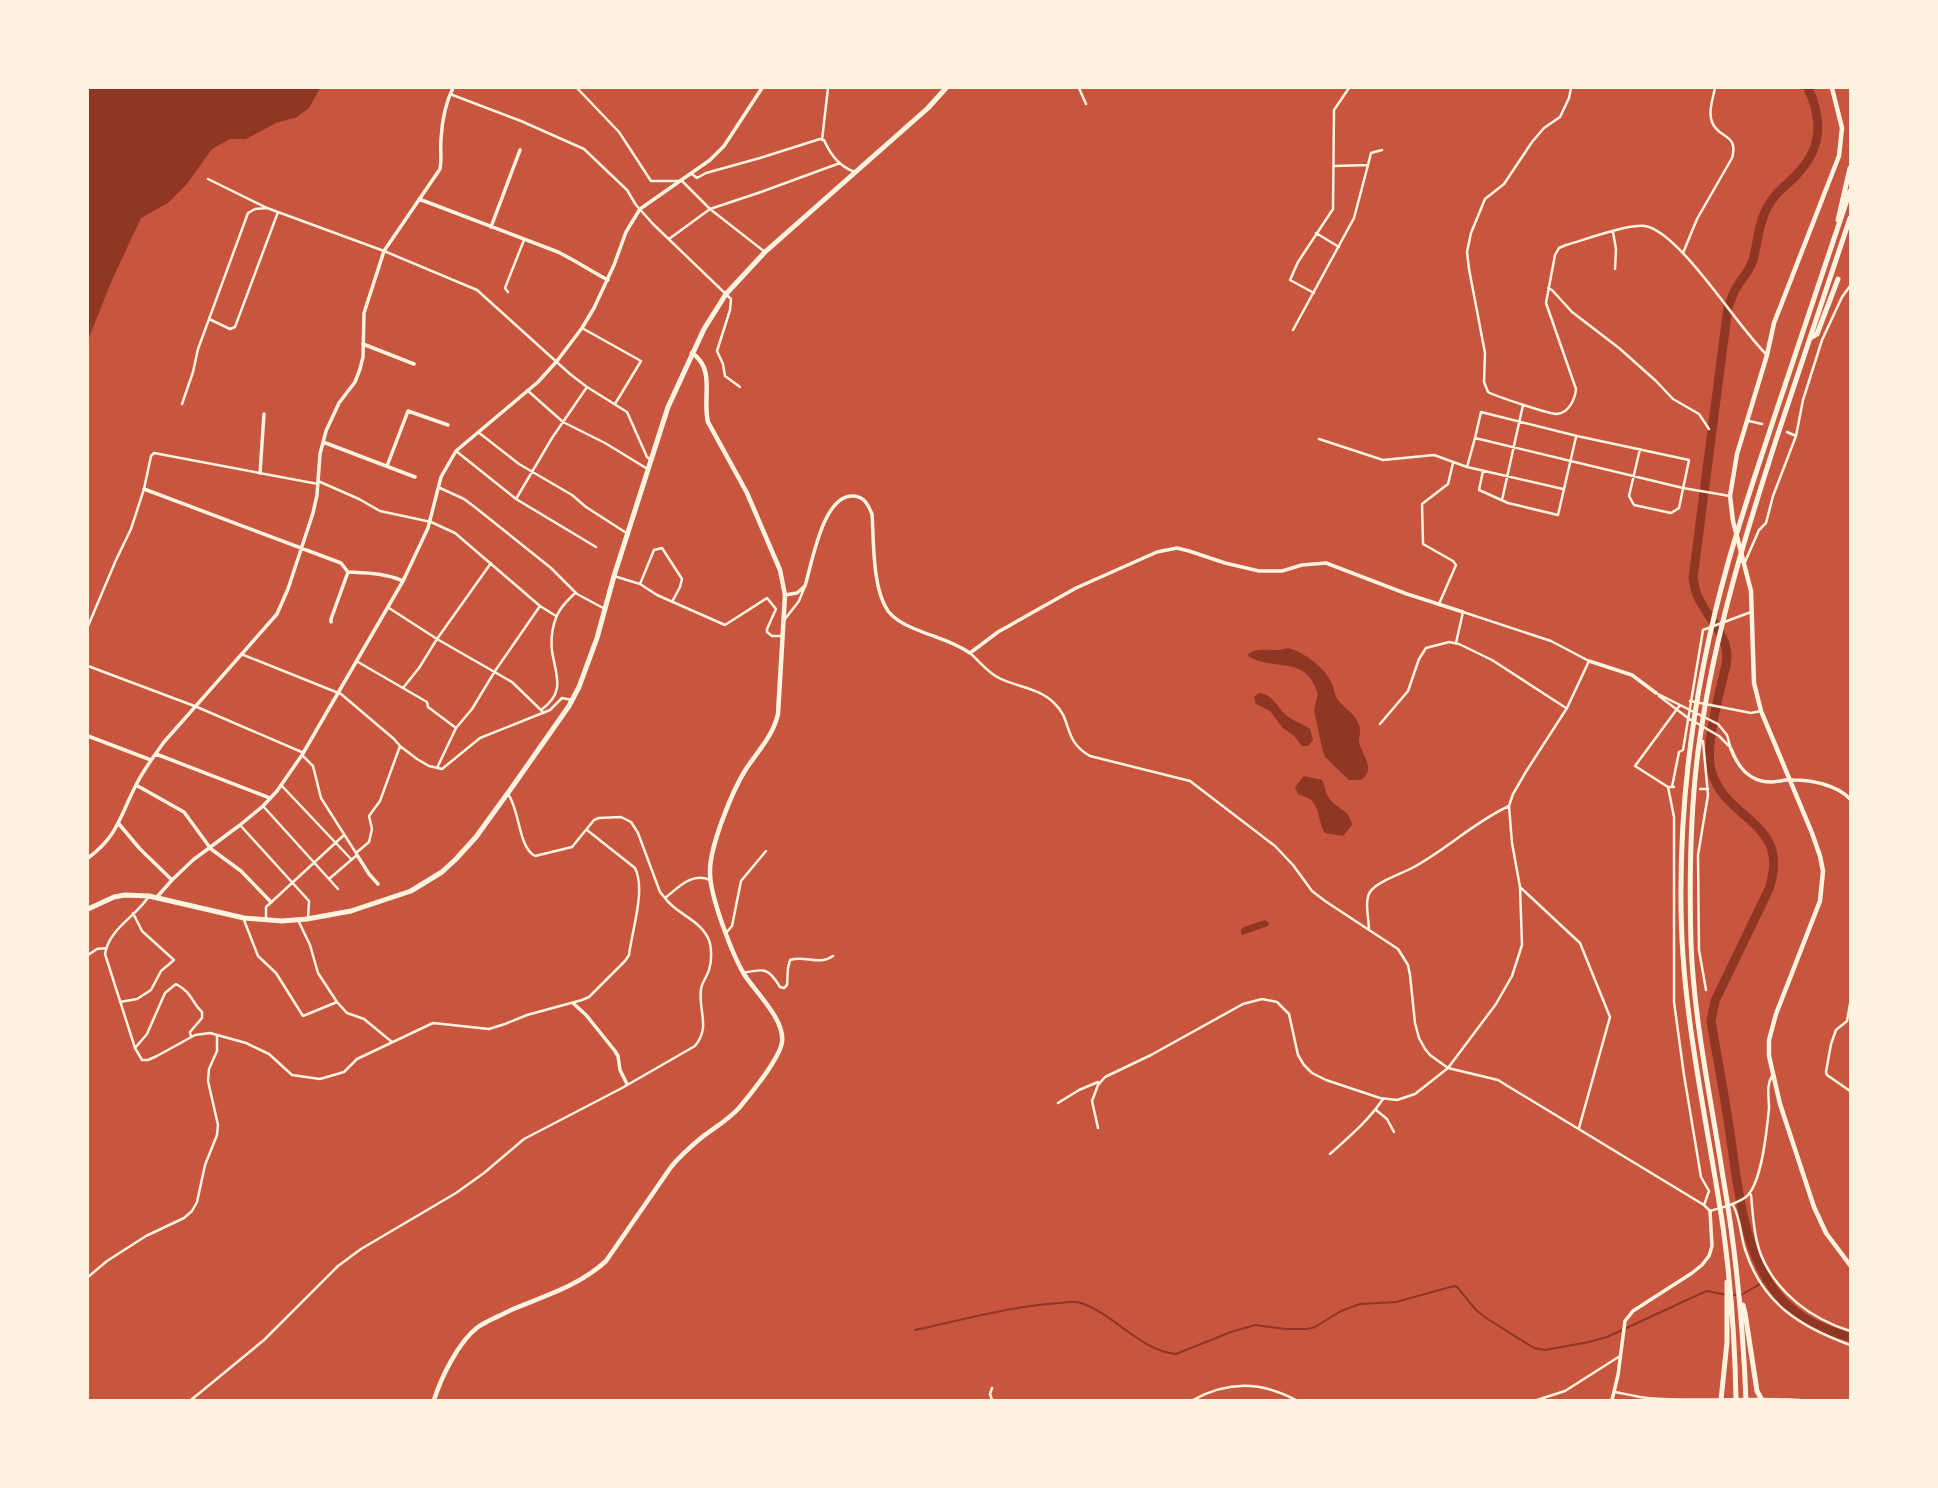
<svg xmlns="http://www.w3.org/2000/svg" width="1938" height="1488" viewBox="0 0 1938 1488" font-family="Lato,sans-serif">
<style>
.water{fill:#8f3625}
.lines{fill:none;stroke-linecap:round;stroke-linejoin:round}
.stream{stroke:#8f3625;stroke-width:2}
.river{stroke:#8f3625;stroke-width:9}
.minor{stroke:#fff3e0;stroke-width:2.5}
.tertiary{stroke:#fff3e0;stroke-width:3.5}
.secondary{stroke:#fff3e0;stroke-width:4.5}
.primary{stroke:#fff3e0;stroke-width:4.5}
.trunk{stroke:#fff3e0;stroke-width:5}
.motorway{stroke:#fff3e0;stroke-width:5}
</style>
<rect width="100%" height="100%" fill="#c8553d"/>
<path class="water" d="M88 88H320L309 108 297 117 276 123 246 139H230L212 149 186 185 168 203 141 218 112 280 88 340Z
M1288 648C1302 651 1324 667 1330 680 1334 686 1334 695 1338 700 1346 710 1359 716 1360 730 1360 734 1359 738 1359 741 1361 755 1377 769 1361 780H1349L1325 757 1323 752 1314 710 1318 694C1305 654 1279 672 1249 657L1248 654C1259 646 1275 653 1288 648Z
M1259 693C1273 694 1276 706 1285 714 1292 721 1302 723 1310 729L1313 740 1308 746H1302L1294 736 1282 727 1270 711 1256 704 1254 697Z
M1304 776 1322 780C1325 786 1325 792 1329 798 1336 809 1350 809 1352 825L1343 836 1325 833C1318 822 1320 807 1310 799 1307 797 1302 796 1298 794L1295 787Z
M1265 920 1269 923 1268 926 1242 935 1241 933V929L1244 927Z"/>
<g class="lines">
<path class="stream" d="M1732 1295H1741L1767 1280
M915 1330C963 1320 1011 1306 1060 1303 1067 1302 1075 1301 1081 1303 1114 1314 1141 1351 1176 1354L1231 1332 1255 1325 1286 1329H1307L1315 1327 1341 1311 1360 1304 1396 1302 1454 1286 1457 1287 1476 1310 1486 1318 1534 1348 1545 1350 1589 1342 1607 1337 1702 1293 1707 1291 1727 1295"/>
<path class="river" d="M1808 88C1822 118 1823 146 1799 172 1786 187 1777 189 1767 208 1758 224 1758 242 1753 260 1749 273 1739 281 1734 292 1732 297 1730 302 1728 307L1693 578C1694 583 1695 590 1697 595 1709 623 1736 639 1724 673 1718 700 1705 745 1711 770 1725 822 1792 821 1769 889L1715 1001 1711 1021C1717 1057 1724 1092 1729 1127 1738 1184 1742 1259 1785 1303 1802 1320 1828 1331 1850 1337"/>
<path class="minor" d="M577 88 619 132 651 181H682L710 209 765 252
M1079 88 1086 104
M1571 88 1569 98 1560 117 1544 128 1532 142 1504 184 1485 199 1471 233 1467 252 1469 269 1485 353 1484 382 1488 392C1495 396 1549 414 1557 414 1569 413 1575 399 1576 389L1546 303 1555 255 1559 248 1566 245C1584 240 1627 224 1645 226 1680 232 1738 328 1767 355
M450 94 521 121 584 149 627 190 636 205 653 224 731 299 730 310 717 351 723 364 725 376 740 387
M822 140 828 88
M1334 166 1368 165 1371 153 1382 150
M692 174 697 178 706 173 760 158 820 139 824 140C830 154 840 167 855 172
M208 179 267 208 384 251 477 290 570 374 587 387 627 412 647 457 651 460
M1613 232 1616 249 1615 269
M1316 233 1339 247
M669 239 710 209 761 192 840 163
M1683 253 1697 219 1732 158C1739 133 1718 139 1712 122 1708 112 1713 98 1715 88
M1548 288 1552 290 1572 312 1619 348 1656 381 1673 399 1699 414 1709 429
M508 292 505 288 524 240
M1314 293 1290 280 1298 262 1333 209 1334 110 1349 88
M209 319 230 329 235 327 278 212
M582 328 641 361 615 404
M1293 330 1354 218 1368 165
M527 390 563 422 605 443 646 468
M182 404 193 372 198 349 248 213 255 209 267 208
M1749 421 1762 424
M478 432 519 464 572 495 586 507 628 534
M1787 432 1796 436
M1475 438 1481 412 1577 436 1689 460 1679 508 1671 513 1634 505 1629 496 1640 449
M1319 439 1383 460 1434 455 1467 467 1475 438 1683 488 1730 496
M456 451 516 499 596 547
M1467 467 1563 489
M1483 471 1479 490 1508 503 1558 515 1576 437
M318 481 359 499 380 511 431 522 455 533 540 606 556 616
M440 488 464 499 476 508 551 568 577 594 605 609
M516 499 552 438 587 387
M1502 500 1523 405
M1745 562 1759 530 1766 523 1773 496 1796 436 1803 400 1822 340 1842 297 1850 286
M614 576 640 584 657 595 725 625 767 598 776 609 767 629V632L772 636H783
M640 584 654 550 662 548 682 579 680 587 672 602
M1439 604 1456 565 1453 561 1423 544 1422 504 1448 484 1453 463
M389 608 437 639 512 682 544 713
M785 619 799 601 805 586
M88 626 116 560 131 529 144 489 151 456 154 453 318 484
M1456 643 1463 612 1551 641 1589 661 1567 708 1527 770 1513 794 1509 806 1512 843 1520 887 1580 943 1610 1017 1579 1128
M970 653C979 661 988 673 999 678 1017 687 1039 688 1054 703 1073 720 1062 740 1090 756L1190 781 1275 846 1293 865 1312 891 1325 901 1398 949 1408 965 1410 975 1415 1023 1419 1038 1425 1049 1430 1055 1448 1068 1498 1080 1506 1085 1704 1205 1710 1211C1723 1207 1735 1205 1746 1197 1762 1184 1767 1129 1769 1108 1769 1097 1766 1086 1772 1076
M241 654 341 694 394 739 400 746 417 759 429 766 442 769 480 738 550 710 562 698 572 700
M358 662 427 702 428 707 456 728
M88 666 197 707 304 753
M403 688 419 668 437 639 491 563
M1656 693 1718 724 1727 735 1731 749
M1659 696 1688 718 1719 736 1730 747
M1690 701 1751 713 1761 711
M541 710C566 692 556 676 552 651 551 641 552 628 556 618 559 608 568 600 575 593
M1380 724 1408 691 1419 659 1426 648 1449 642 1459 644 1492 660 1566 708
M1703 741 1708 795 1698 855 1699 950 1706 990
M303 756 313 766 321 798 356 853
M437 768 456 728 472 709 495 671 540 606
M281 785 351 859
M1668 787 1674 817V1002L1684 1075 1701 1177 1709 1191 1704 1205
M1672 787 1679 752 1683 750 1703 630 1751 612
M1674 787H1668L1635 766 1680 705
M1700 789H1708
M508 794C520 810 518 847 535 856L572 847 594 820 599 818 621 817 631 822 638 833 660 892 665 898C679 887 692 872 710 880
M263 806 329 879
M240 825 309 901 308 918
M338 889 329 879 357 855 356 853 369 842 372 829 369 816 380 801 400 746
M149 896C137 916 109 928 105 954L135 1048 142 1060H148L157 1056 195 1035 210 1033 246 1043 269 1054 292 1075 320 1079 344 1072 357 1059 433 1023 489 1029 505 1024 527 1015 582 1000 589 997 625 961 629 955C632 930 646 890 635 868L587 830
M244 920 258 956 276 973 303 1016 337 1002
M266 920V907L344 835
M298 920 310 945 318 973 337 1002 347 1013 364 1019 392 1042
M1369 930C1369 918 1364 902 1370 892 1376 882 1401 874 1412 868 1446 850 1474 822 1509 806
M726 933 732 926 741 881 766 851
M88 955 97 949 106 948
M743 973C764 968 769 968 780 987L784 988 787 985 788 968 790 960C805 955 819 966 833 956
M120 1002 137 999 151 990 161 971 174 960 142 931 133 913
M1850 1004 1847 1021 1836 1030 1831 1044 1826 1072 1827 1075 1850 1091
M135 1048 147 1034 165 993 176 984C194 994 190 1001 202 1012V1018L190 1032 191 1037
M1058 1103 1079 1090 1098 1082
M1376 1110 1387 1119 1394 1132
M1098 1128 1092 1101 1098 1085 1105 1077 1151 1055 1243 1004 1262 999 1277 1002 1289 1014 1298 1055 1304 1065 1312 1073 1326 1080 1380 1098 1397 1100 1415 1094 1448 1068 1496 1004 1512 976 1522 945 1520 887
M1330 1154C1349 1137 1369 1120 1383 1099
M1751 1195C1753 1215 1754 1237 1761 1255 1777 1294 1812 1319 1850 1331
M1733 1205C1741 1219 1740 1236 1746 1252 1763 1304 1801 1327 1850 1345
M88 1277 107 1261 146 1236 184 1218 192 1211 197 1202 205 1165 217 1135 218 1125 208 1081 209 1069 217 1051V1036
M992 1388 990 1394 992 1400
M1615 1392C1626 1394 1637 1397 1647 1398 1698 1402 1749 1397 1800 1400
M191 1400 264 1340 338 1266 361 1249 456 1193 484 1173 524 1139 622 1088 695 1046C711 1026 698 1012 701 989 702 982 707 977 709 970 712 961 712 946 708 938 699 919 676 914 665 898
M1193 1400C1228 1381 1260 1381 1296 1400
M1537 1400 1565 1391 1620 1356"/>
<path class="tertiary" d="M419 199 558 252C576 261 591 271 608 280
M491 227 520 150
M363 344 414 364
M323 442 415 477
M387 466 408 411 448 425
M260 473 264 414
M144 489 341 563 348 572C368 573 385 573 403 581
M785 595 797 593 805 586C812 564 823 493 854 496 865 497 868 505 872 514 874 541 872 588 888 611 894 619 905 625 915 629 934 637 952 641 970 653L998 632 1076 588 1157 552 1177 548 1189 551 1225 563 1259 571H1282L1302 565 1326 563 1407 594 1463 612
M331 622V619L348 572
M1589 661 1632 675 1656 693
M88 736 151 760
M1731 749C1738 767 1749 782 1771 782 1778 782 1786 779 1793 780 1812 780 1837 785 1850 799
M156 754 270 798
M136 785 184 812 211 849 241 871 271 902
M119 824 140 849 172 880
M357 855 369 874 378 884
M88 858C118 836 120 816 136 785 144 769 154 756 164 742L277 614 288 589 313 513 317 495 320 454 326 431 339 403 355 382 360 369 363 357 364 313 384 251 440 169C442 159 440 150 441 139 442 121 445 104 453 88
M157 897 172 880 193 860 240 825 263 806 277 791 302 755 403 581 428 528 441 477 456 451 538 382 557 361 582 328 594 308 614 265 626 232 640 209 710 160 724 146 762 88
M573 1003 586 1015 615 1051 618 1056 620 1070 627 1084
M1612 1400 1618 1375 1625 1321 1633 1311 1692 1273 1702 1265 1709 1256 1712 1246 1710 1211"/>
<path class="secondary" d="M434 1400C441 1378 458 1342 478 1327 488 1320 500 1316 511 1310 544 1296 579 1286 606 1261L671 1167C680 1156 690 1147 701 1138 714 1128 728 1120 739 1108 750 1095 780 1058 782 1042 785 1019 755 992 744 974 732 954 710 896 710 873 709 848 732 791 746 769 758 751 773 736 778 714L785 595 780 570 747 493 708 422C702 398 716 369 692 353"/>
<path class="primary" d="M1832 88 1842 128 1839 156 1774 323 1767 355 1737 454 1730 496 1733 521 1751 591 1754 683 1761 711 1812 833 1820 856 1823 871 1820 901 1776 1014 1769 1040V1056L1780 1104 1814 1207 1826 1233 1850 1265"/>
<path class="trunk" d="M88 909 114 897 125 895 149 896 244 918 282 921 307 919 351 911 411 891 442 872 456 859 476 837 515 783 569 706 579 687 597 638 614 576 668 407 704 329 726 294 765 252 928 108 946 88"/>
<path class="motorway" d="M1838 220 1850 168
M1810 338 1817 334 1838 279
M1743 1305 1745 1313 1757 1391 1762 1400
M1721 1400 1727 1342V1282
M1736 1400C1735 1342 1731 1285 1723 1227 1707 1119 1681 1011 1681 901 1680 787 1697 673 1728 563 1742 513 1759 464 1775 415 1800 340 1825 266 1850 191
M1746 1400C1743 1325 1736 1251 1723 1177 1711 1099 1694 1022 1691 943 1689 872 1690 800 1701 731 1716 630 1746 533 1777 437 1801 364 1826 291 1850 218"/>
</g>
<rect width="1938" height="1488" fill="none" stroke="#fff3e0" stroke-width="178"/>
</svg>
